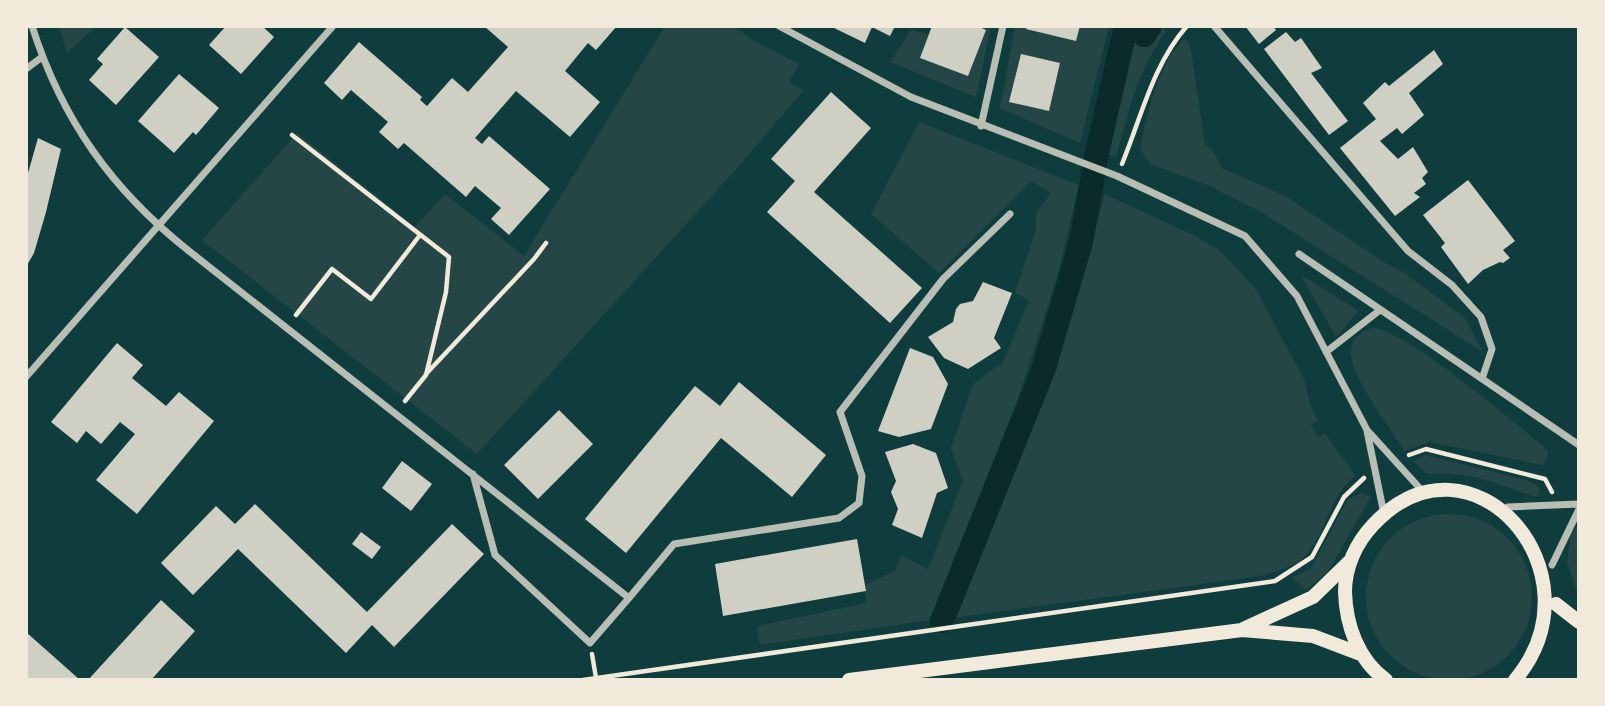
<svg xmlns="http://www.w3.org/2000/svg" width="1605" height="706" viewBox="0 0 1605 706" font-family="Signika,sans-serif">
<style>
.green{fill:#244646}
.lines{fill:none;stroke-linecap:round;stroke-linejoin:round}
.canal{stroke:#0a2a2b;stroke-width:24}
.building{fill:#cfcfc3}
.path{stroke:#f1e9da;stroke-width:4.5}
.minor{stroke:#b8beb3;stroke-width:7}
.secondary{stroke:#f1e9da;stroke-width:14}
</style>
<rect width="100%" height="100%" fill="#0f3d3e"/>
<path class="green" d="M59 26H96L67 53Z
M665 26H733L754 41 799 64 789 82 803 91 739 166 477 454 202 240 297 133 415 227 445 194 524 256Z
M968 26H991L976 97 890 62 911 30 962 44Z
M1015 26H1109L1080 143 1000 108Z
M1137 26H1162L1166 32C1137 69 1129 113 1116 157L1105 153Z
M1184 39 1190 44 1205 144 1213 151 1222 168 1287 197 1382 261 1403 272 1465 318 1483 352 1261 212 1210 186 1150 164 1140 149C1147 113 1157 66 1184 39Z
M919 122 1079 185 1058 274 1018 399 930 620 760 645 757 626 867 603 864 585 895 571 901 555 928 569 963 481 951 448 973 384 1003 362 1029 301 1015 292 1036 230V213L1051 193 1031 181 939 273 871 214Z
M1105 194 1193 235 1219 250 1255 288 1305 381 1310 405 1318 421 1311 425 1318 437 1325 433C1334 449 1347 460 1355 476 1327 496 1327 540 1298 562 1288 569 1272 572 1261 576L952 618 1017 463 1062 337Z
M1300 274 1359 311 1336 337Z
M1372 328C1406 329 1516 424 1548 450L1547 459 1543 465 1429 442 1404 451C1390 427 1354 381 1351 356 1349 341 1359 332 1372 328Z
M1425 455 1527 480 1538 486 1540 493 1536 497C1496 484 1470 471 1427 474L1413 461Z
M1362 493 1371 497 1327 573 1306 590 1292 578 1311 568 1348 499Z
M1366 597a83 83 0 1 1 166 0a83 83 0 1 1-166 0Z
M1579 526V597L1567 563 1571 531Z"/>
<g class="lines">
<path class="canal" d="M1144 35 1150 26
M942 621 1044 368 1081 242 1098 148 1126 26"/>
</g>
<path class="building" d="M226 26H262L274 37 241 74 209 45Z
M484 26H617L596 50 588 43 565 71 600 102 570 137 516 91 475 138 482 144 489 136 550 189 509 235 491 219 501 208 475 186 466 197 404 143 398 149 379 132 388 122 351 90 342 100 324 83 359 42 422 97 420 100 427 106 452 78 468 92 508 47Z
M830 26H895L890 36 872 27 865 43Z
M932 26H977L986 30 968 76 920 58Z
M1027 26H1080L1076 41 1026 29Z
M1245 26H1273L1276 30 1259 44Z
M125 27 159 57 116 105 89 80 103 64 97 59Z
M1286 32 1295 42 1301 38 1322 68 1311 73 1348 121 1329 135 1264 49Z
M1434 50 1443 64 1409 93 1424 115 1402 134 1397 128 1380 141 1398 159 1413 147 1428 172 1422 178 1426 184 1414 193 1420 197 1395 216 1340 148 1376 119 1363 103 1385 82 1389 86Z
M1021 54 1060 63 1049 111 1009 102Z
M179 74 219 108 196 135 193 132 174 153 138 121Z
M831 92 871 128 814 192 922 288 890 323 767 212 795 181 771 159Z
M38 138 61 149 46 212 34 253 26 267V180Z
M1468 180 1515 241 1503 250 1510 258 1503 263 1500 262 1483 270 1468 284 1441 247 1445 243 1423 215Z
M983 282 1012 293 994 338 1001 348 968 369 944 358 928 337 953 322 956 309 960 304 973 301Z
M117 343 143 365 132 378 166 406 179 392 214 421 137 514 96 480 135 434 120 422 101 444 86 431 77 443 51 422Z
M910 348 933 357 948 384 931 429 899 437 878 431Z
M739 382 826 455 792 497 721 438 626 553 585 519 695 386 720 406Z
M559 410 593 444 538 499 504 465Z
M913 444 936 453 948 488 937 493 922 538 892 525 898 509 891 492 896 481 885 452Z
M402 461 432 484 411 511 382 488Z
M255 504 367 612 452 524 484 554 394 647 372 625 346 653 238 549 193 595 161 563 216 506 235 524Z
M361 532 381 547 372 559 352 544Z
M857 539 866 591 723 616 715 564Z
M161 600 195 631 151 680H88Z
M26 632 80 680H26Z"/>
<g class="lines">
<path class="path" d="M292 135 449 257 446 292 426 375 405 401
M1122 164C1141 118 1153 64 1187 26
M296 315 332 269 371 299 420 235
M426 374 534 259 546 243
M1409 455 1426 449 1545 479 1552 492
M592 654 596 678
M583 680 1275 581 1312 557 1344 497 1364 478"/>
<path class="minor" d="M32 26C62 120 112 190 189 251L629 598 590 643 495 555 473 474
M779 26 911 97 1117 176 1245 236 1297 296 1367 430 1425 494
M1214 26 1408 251 1452 285 1481 317 1492 349 1482 379
M26 69 42 57
M981 126 1003 26
M1299 254 1579 445
M1326 352 1380 310
M26 377 333 26
M1367 431 1384 514
M1508 507 1579 504
M1552 565 1579 509
M629 598 674 544 839 518 859 503 862 476 840 412 943 279 1010 214"/>
<path class="secondary" d="M1556 604 1579 622
M1243 629 1313 597 1350 561
M849 680 1242 630 1313 636 1363 655
M1386 680C1358 660 1346 625 1345 592 1345 567 1356 543 1373 525 1471 420 1605 573 1515 680"/>
</g>
<rect width="1605" height="706" fill="none" stroke="#f1e9da" stroke-width="56"/>
</svg>
